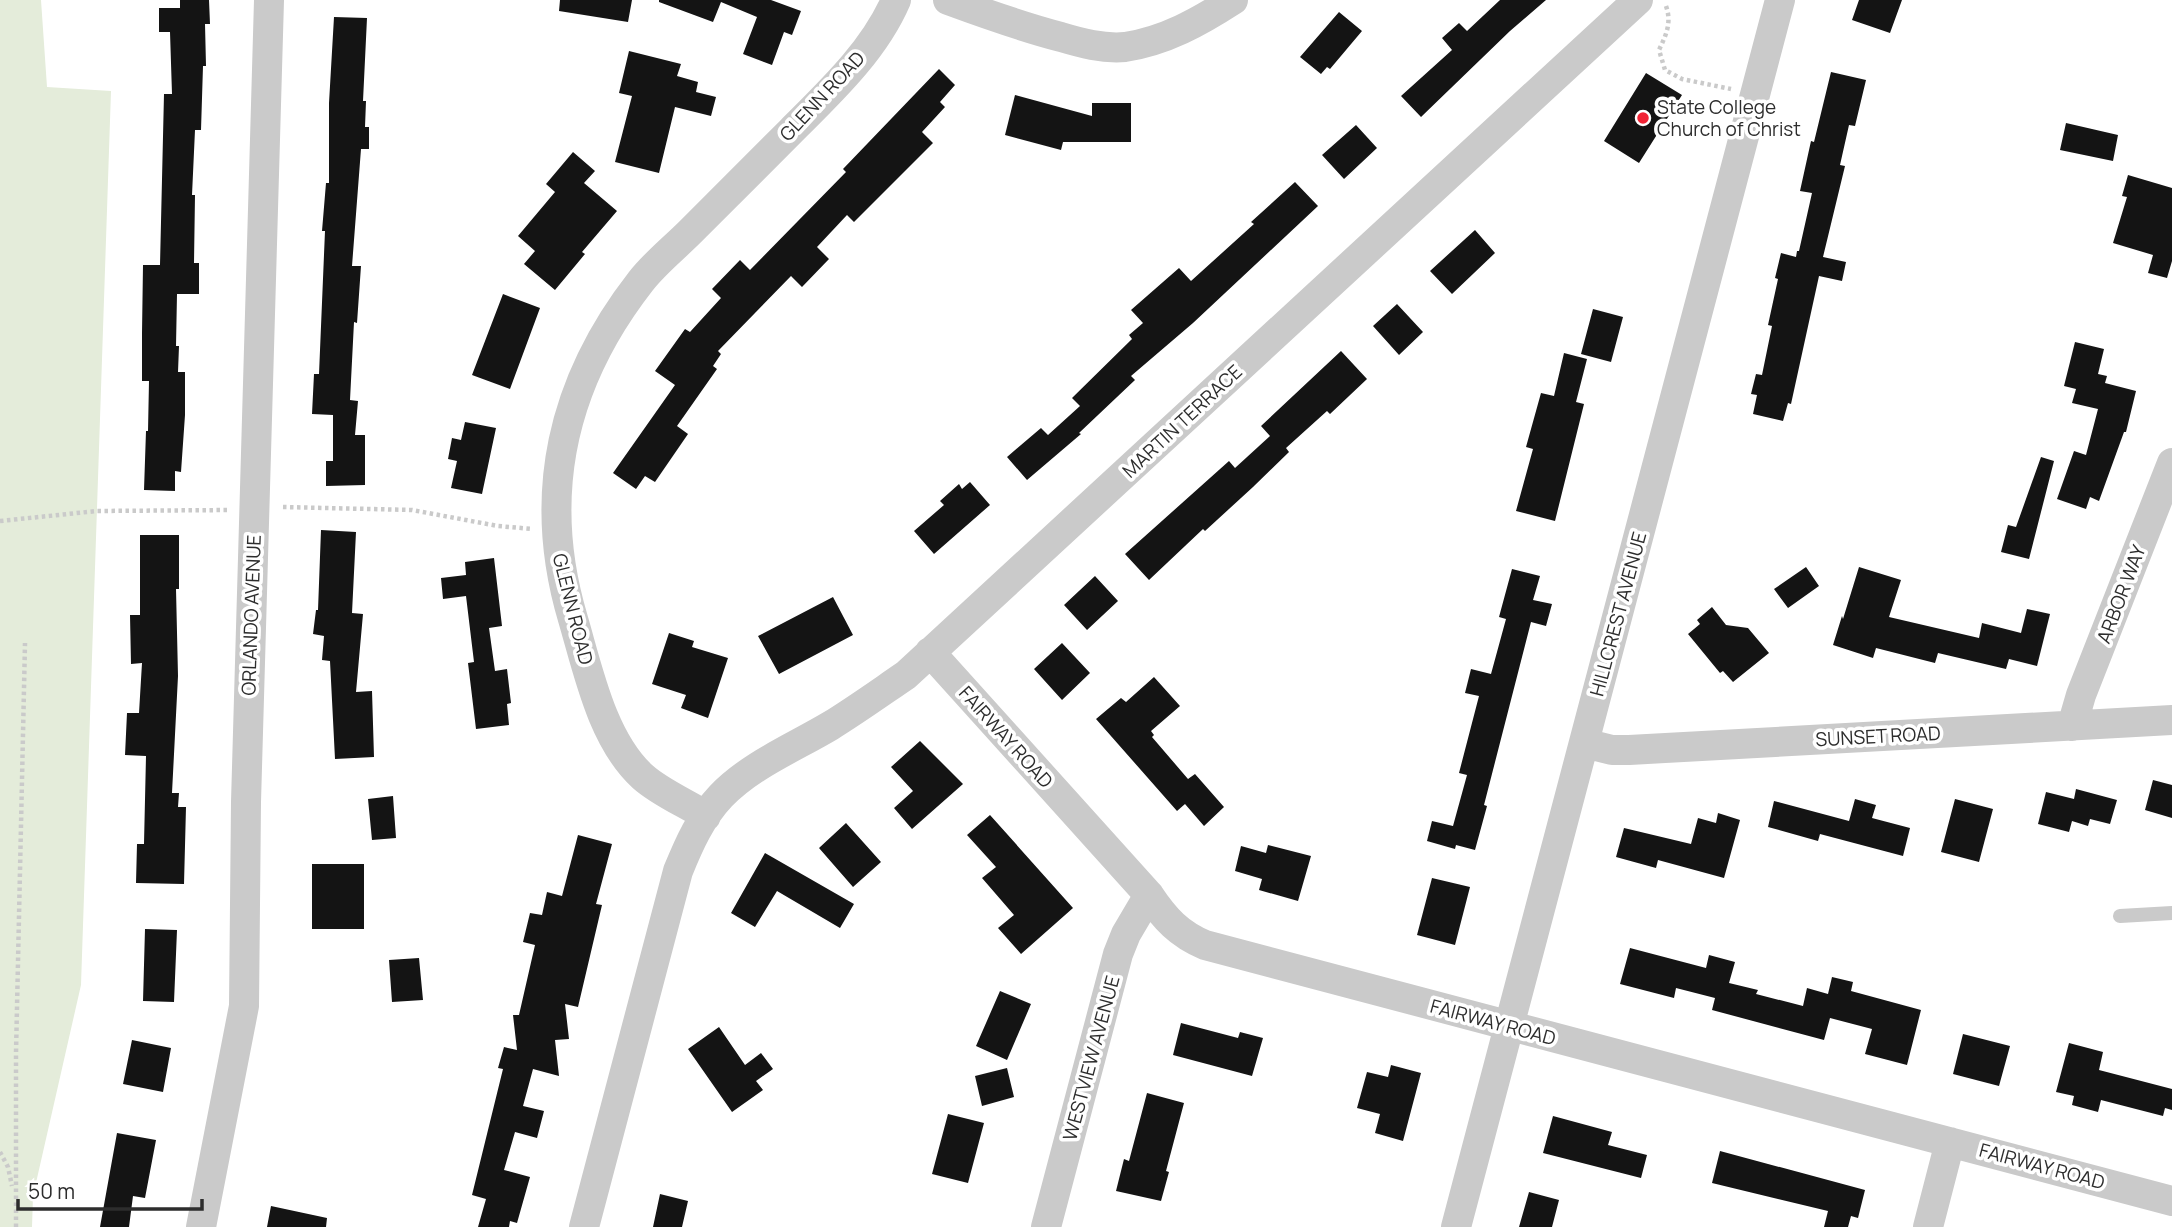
<svg xmlns="http://www.w3.org/2000/svg" width="2172" height="1227" viewBox="0 0 2172 1227" font-family="Manrope,sans-serif">
<style>
.green{fill:#e4ecda}
.building{fill:#141414}
.lines{fill:none;stroke-linecap:round;stroke-linejoin:round}
.path{stroke:#cacaca;stroke-width:4.5;stroke-dasharray:3.5 3.5;stroke-linecap:butt}
.lane{stroke:#cacaca;stroke-width:14}
.street{stroke:#cacaca;stroke-width:30}
.poi-dot{fill:#f12335;stroke:#fff;stroke-width:2.5}
.labels{text-anchor:middle;dominant-baseline:central;stroke-width:7;stroke-linejoin:round;paint-order:stroke}
.street-label{font-size:19px;fill:#2d2d2d;stroke:#fff}
.poi-label{font-size:19px;fill:#2d2d2d;stroke:#fff;text-anchor:start}
</style>
<rect width="100%" height="100%" fill="#fff"/>
<path class="green" d="M0 0H41L47 87 111 91 81 985 33 1196 32 1227H0Z"/>
<path class="building" d="M180 0H209L210 24H205L206 66H203L201 130H195L192 195H195L194 263H199V294H177L176 346H179L178 372H185V415L181 472 175 471V491L144 490 146 431H148L149 381H142V333L143 265H160L164 94H172L170 32H159V8H180Z
M560 0H632L628 22 559 11Z
M659 0H771L801 11 792 35 784 32 772 65 743 54 757 17 721 2 713 22 659 2Z
M1500 0H1546L1510 31 1421 117 1401 96 1452 50 1442 38 1459 23 1467 31Z
M1859 0H1902L1890 33 1852 20Z
M1339 12 1362 31 1330 69 1327 67 1321 74 1300 57Z
M334 17 367 18 363 101H366L365 127H369V149H361L352 266H361L357 323 354 322 350 400 358 401 355 435H365V485L326 486V461H333V415L312 414 314 374H319L325 231H322L326 183H329V103Z
M629 51 681 64 677 76 698 82 696 92 716 97 711 116 675 107 659 173 615 162 632 96 619 93Z
M939 69 955 85 940 102 945 107 922 132 933 143 854 222 847 215 817 247 829 259 802 287 791 276 718 351 721 354 713 366 717 369 677 426 688 434 655 482 645 476 636 489 613 473 675 385 655 371 685 329 690 332 721 298 712 289 740 260 750 270 846 172 843 169Z
M1831 72 1866 80 1855 126 1849 125 1840 165 1845 166 1823 257 1846 262 1842 281 1819 276 1791 404 1788 403 1783 421 1753 414 1757 395 1751 394 1756 374 1762 375 1772 326 1768 325 1778 279 1775 278 1781 253 1796 257 1797 251H1799L1812 193 1800 191 1811 141 1814 142Z
M1646 73 1682 95 1639 163 1604 141Z
M1015 95 1092 116V103H1131V142H1063L1061 150 1005 135Z
M2066 123 2118 135 2113 161 2060 150Z
M1356 125 1377 148 1344 179 1322 155Z
M573 152 595 171 584 183 617 211 582 252 585 254 555 290 524 264 535 251 518 236 555 192 546 184Z
M2128 175 2172 188V261L2167 278 2148 273 2153 255 2113 243 2127 197 2122 196Z
M1295 182 1318 206 1193 323 1131 376 1135 380 1079 433 1081 434 1027 480 1007 457 1041 428 1048 435 1080 406 1072 398 1132 339 1129 335 1143 323 1131 310 1179 268 1191 281 1254 224 1251 222Z
M1475 230 1495 253 1452 294 1430 271Z
M503 294 540 308 510 389 472 375Z
M1397 304 1423 332 1399 355 1373 326Z
M1593 309 1623 317 1611 362 1581 354Z
M2075 342 2104 349 2098 374 2107 376 2105 383 2136 391 2126 432H2124L2099 501 2090 497 2086 509 2057 499 2074 451 2086 455 2098 409 2072 403 2076 389 2064 386Z
M1341 351 1367 379 1330 414 1327 411 1286 448 1289 452 1253 487 1205 531 1203 529 1149 580 1125 554 1229 461 1235 468 1270 436 1261 426Z
M1564 353 1587 359 1576 402 1584 404 1555 521 1516 511 1533 449 1526 447 1541 393 1554 396Z
M465 422 496 428 482 494 451 488 457 461 448 459 452 438 461 440Z
M2041 457 2054 461 2029 559 2001 552 2008 525 2016 527Z
M970 482 990 505 934 554 914 531 944 505 940 501 959 484 962 489Z
M321 530 356 532 352 613 363 614 356 692 372 691 374 757 335 759 330 661 322 660 324 636 313 634 316 610H318Z
M140 535H179V589H176L178 676 172 793H179L178 807H186L184 884 136 883 137 844H144L146 756 125 755 127 713H139L142 663 131 664 130 615H140Z
M494 558 502 626 489 628 495 671 507 669 511 703 507 704 509 725 476 729 468 663 474 662 466 596 443 599 441 578 466 575 465 562Z
M1806 567 1819 586 1788 608 1774 589Z
M1859 567 1901 580 1889 617 1979 638 1982 623 2021 633 2027 609 2050 614 2037 666 2009 659 2006 669 1938 653 1935 663 1876 648 1873 658 1833 645 1842 616 1843 619Z
M1512 569 1540 576 1533 600 1552 604 1546 626 1531 622 1484 805 1487 806 1475 850 1456 845 1455 849 1427 841 1432 821 1453 826 1467 775 1459 773 1479 696 1465 693 1471 669 1491 674 1506 619 1499 617Z
M1095 576 1118 601 1087 630 1064 605Z
M833 597 853 635 779 674 758 636Z
M1712 607 1726 625 1748 628 1769 653 1733 682 1723 671 1720 673 1688 634 1700 624 1697 620Z
M669 633 694 641 692 647 728 658 708 718 681 708 686 695 652 684Z
M1062 643 1090 673 1062 700 1034 669Z
M1154 677 1180 706 1151 731 1154 735 1152 737 1188 779 1195 774 1224 807 1204 826 1185 804 1177 811 1096 719 1121 698 1126 702Z
M920 741 963 784 912 829 894 808 913 791 891 767Z
M2153 780 2172 785V818L2145 810Z
M2076 789 2117 800 2110 824 2090 819 2088 826 2072 821 2069 832 2038 824 2046 792 2074 799Z
M393 796 396 838 372 840 368 799Z
M1855 799 1876 805 1872 818 1910 828 1903 856 1820 834 1818 841 1768 827 1774 801 1849 821Z
M1955 799 1993 809 1979 862 1941 852Z
M1718 813 1740 820 1724 878 1658 860 1656 868 1616 857 1624 828 1691 844 1698 818 1716 823Z
M990 815 1073 908 1021 954 998 928 1014 915 982 878 996 867 967 835Z
M846 823 881 862 853 887 819 848Z
M578 835 612 844 596 904 602 905 578 1007 565 1004 569 1039 555 1040 559 1076 533 1069 523 1106 544 1111 537 1138 515 1132 504 1170 530 1177 517 1223 510 1221 509 1227H478L486 1199 472 1195 503 1069 498 1068 504 1047 517 1050 513 1015H519L535 945 523 942 530 913 542 915 547 892 562 896Z
M1268 845 1311 856 1298 901 1259 890 1262 879 1235 871 1241 846 1266 853Z
M765 853 854 904 840 928 777 891 755 927 731 913Z
M312 864H364V929H312Z
M1432 878 1470 887 1455 945 1417 935Z
M145 929 177 930 174 1002 143 1001Z
M1630 948 1706 968 1709 955 1735 962 1729 983 1758 990 1756 994 1803 1006 1807 988 1828 994 1832 977 1853 982 1851 991 1921 1010 1907 1065 1865 1054 1872 1029 1830 1018 1824 1040 1712 1010 1715 998 1676 988 1674 998 1620 984Z
M419 958 423 1000 392 1002 389 960Z
M1000 991 1031 1004 1007 1060 976 1046Z
M1181 1023 1238 1038 1240 1032 1263 1038 1252 1076 1173 1055Z
M719 1027 745 1065 761 1053 773 1069 756 1081 763 1090 732 1112 688 1049Z
M1963 1034 2010 1046 1999 1086 1953 1074Z
M132 1040 171 1048 163 1092 123 1084Z
M2069 1043 2103 1052 2099 1070 2172 1089V1110L2165 1108 2163 1116 2101 1100 2098 1112 2072 1105 2074 1096 2056 1092Z
M1391 1065 1421 1073 1403 1141 1375 1133 1380 1114 1357 1108 1367 1072 1388 1077Z
M1007 1068 1014 1097 982 1106 975 1076Z
M1147 1093 1184 1103 1166 1171 1169 1172 1161 1201 1116 1191 1124 1159 1129 1161Z
M948 1114 984 1123 968 1183 932 1174Z
M1553 1116 1612 1132 1608 1145 1647 1155 1641 1178 1543 1153Z
M117 1133 156 1140 145 1198 133 1196 129 1227H100Z
M1720 1151 1865 1190 1858 1218 1851 1216 1848 1227H1824L1828 1211 1712 1183Z
M1529 1192 1559 1200 1552 1227H1519Z
M660 1194 688 1201 682 1227H653Z
M271 1206 327 1218 326 1227H267Z"/>
<g class="lines">
<path class="path" d="M1666 6C1672 23 1666 35 1659 50L1665 70 1682 79 1731 89
M283 507 412 510 498 526 533 529
M0 521 97 511 230 510
M0 1152 8 1167 12 1186
M16 1227V1053L25 643"/>
<path class="lane" d="M2120 916 2172 913"/>
<path class="street" d="M948 0C986 14 1022 27 1061 37 1081 43 1103 49 1125 47 1165 41 1199 22 1233 0
M930 652 1149 895C1165 919 1179 934 1205 945L2172 1201
M2072 726 2081 695 2172 463
M1584 743 1612 750H1629L2172 720
M706 816C686 803 661 793 643 777 602 740 588 670 573 619 536 495 562 382 641 281 655 263 674 248 690 232 723 199 757 165 791 131 830 92 874 51 896 0
M201 1227 244 1006 246 802 269 0
M584 1227 678 871C689 844 701 817 721 796 751 765 793 748 830 726 856 710 881 692 906 675L1638 0
M1046 1227 1118 954 1126 934 1149 895
M1456 1227 1780 0
M1928 1227 1950 1142"/>
</g>
<circle class="poi-dot" cx="1643" cy="118" r="7"/>
<g class="labels">
<g class="street-label">
<text transform="translate(822 96) rotate(-47)">GLENN ROAD</text>
<text transform="translate(1182 421) rotate(-43)">MARTIN TERRACE</text>
<text transform="translate(2121 594) rotate(-69)">ARBOR WAY</text>
<text transform="translate(573 609) rotate(76)">GLENN ROAD</text>
<text transform="translate(1618 614) rotate(-75)">HILLCREST AVENUE</text>
<text transform="translate(251 615) rotate(-88)">ORLANDO AVENUE</text>
<text transform="translate(1878 736) rotate(-3)">SUNSET ROAD</text>
<text transform="translate(1006 737) rotate(48)">FAIRWAY ROAD</text>
<text transform="translate(1493 1022) rotate(15)">FAIRWAY ROAD</text>
<text transform="translate(1091 1058) rotate(-75)">WESTVIEW AVENUE</text>
<text transform="translate(2042 1166) rotate(15)">FAIRWAY ROAD</text>
</g>
<g class="poi-label">
<text x="1657" y="107">State College<tspan x="1657" dy="22">Church of Christ</tspan></text>
</g>
</g>
<path d="M18 1199v10h184v-10" fill="none" stroke="#2d2d2d" stroke-width="3.5"/>
<text x="28" y="1199" font-size="21" fill="#2d2d2d" stroke="#ffffff" stroke-width="5" paint-order="stroke">50 m</text>
</svg>
